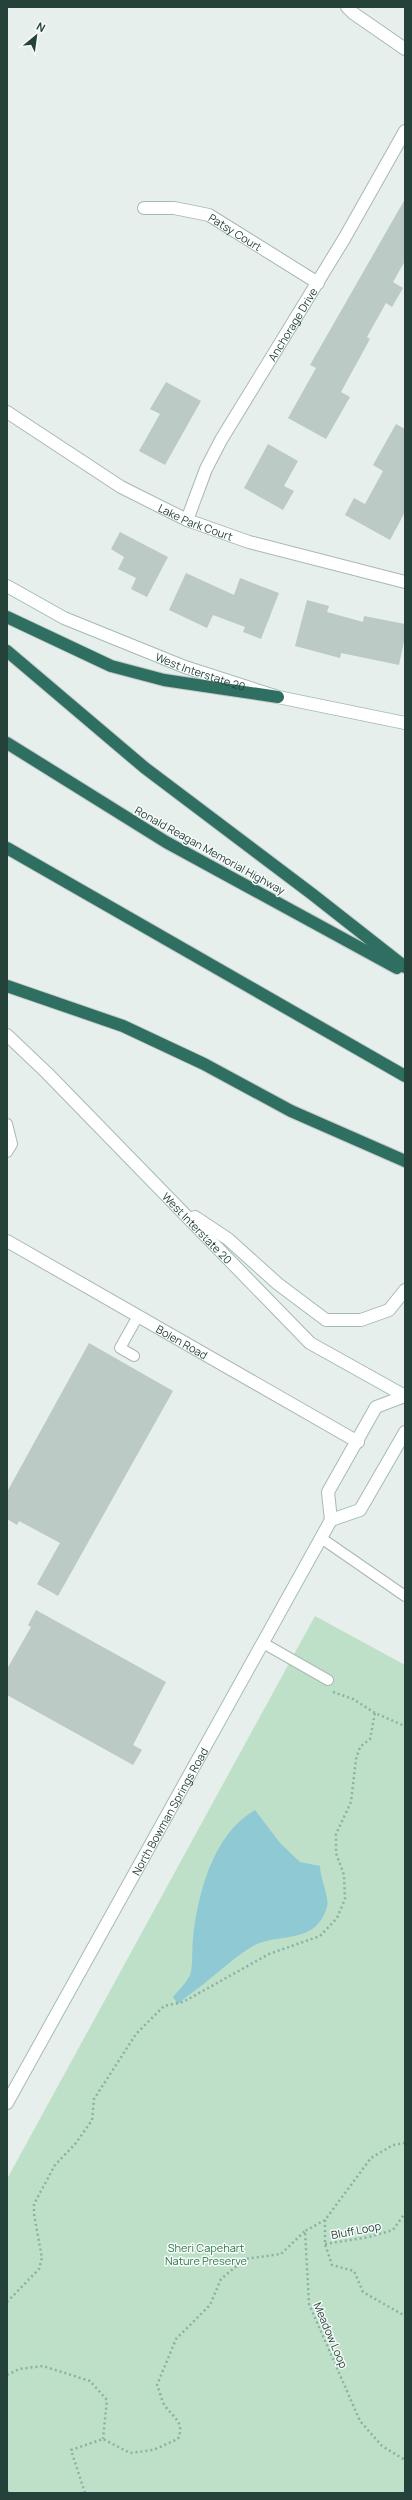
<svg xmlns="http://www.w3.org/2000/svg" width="412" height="2500" viewBox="0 0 412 2500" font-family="Manrope,sans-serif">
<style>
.green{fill:#bfe0c8}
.water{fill:#8ec9d4}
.building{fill:#bbcac4}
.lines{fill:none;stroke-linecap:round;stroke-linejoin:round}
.lane-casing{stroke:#a8b8b2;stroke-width:12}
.street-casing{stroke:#a8b8b2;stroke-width:14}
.secondary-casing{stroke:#a4bbb3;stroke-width:14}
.highway-casing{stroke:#c2cac8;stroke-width:14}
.path{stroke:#86b3a5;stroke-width:2.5;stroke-dasharray:2 3;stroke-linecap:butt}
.lane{stroke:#fff;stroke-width:10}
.street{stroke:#fff;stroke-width:12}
.secondary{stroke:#fff;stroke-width:12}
.highway{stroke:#2f6f62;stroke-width:12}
.labels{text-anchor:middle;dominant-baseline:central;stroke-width:3;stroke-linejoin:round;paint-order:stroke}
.street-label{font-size:11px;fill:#24423a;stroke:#f7fbf9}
.park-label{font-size:11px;fill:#2d7a4b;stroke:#f7fbf9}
</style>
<rect width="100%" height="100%" fill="#e6efeb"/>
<path class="green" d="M315 1616 405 1665V2493H7V2179Z"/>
<path class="water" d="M255 1810 280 1843 300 1862 320 1866C320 1878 330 1899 327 1907 315 1946 279 1932 253 1946 238 1955 226 1966 212 1977 201 1987 189 1994 178 2004L173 1997C179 1990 186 1983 190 1975 193 1969 192 1946 193 1938 198 1893 213 1834 255 1810Z"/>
<path class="building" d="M405 199V261L393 282 403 288 392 307 386 303 367 337 370 339 341 392 350 397 326 439 288 418 316 368 310 365Z
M166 382 201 401 165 465 139 451 160 414 150 409Z
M396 424 405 429V512L390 540 345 515 354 498 365 504 383 471 373 465Z
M268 444 298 461 284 486 294 491 283 510 244 488Z
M120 532 168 557 147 597 131 589 136 578 118 569 124 557 111 549Z
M186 573 234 595 240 578 279 593 261 639 243 632 245 627 213 615 207 628 169 610Z
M307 600 329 606 327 612 363 622 364 616 405 624V637L399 665 341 653 340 658 295 646Z
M89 1343 173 1391 58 1596 37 1584 60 1543 19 1521 17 1525 7 1519V1492Z
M36 1610 166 1682 133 1745 142 1750 133 1765 7 1695V1669L31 1627 28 1625Z"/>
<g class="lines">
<defs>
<path id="lane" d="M7 1124 12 1144 7 1152
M134 1356 120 1348 138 1316
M321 1538 405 1596
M263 1643 328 1680"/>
<g id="street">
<path d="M347 7 353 13 405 49"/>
<path id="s1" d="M144 208H174L209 215 318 283"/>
<path id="s2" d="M7 412 121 487 187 520 249 542 405 582"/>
<path id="s3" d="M187 520 206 469 221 440 344 239 405 131"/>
<path id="s4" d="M7 1241 358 1442"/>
</g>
<g id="secondary">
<path id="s5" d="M7 586 64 618 185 667 278 697 405 723"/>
<path id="s6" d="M7 1035 47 1073 310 1343 405 1396"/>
<path d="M195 1217 228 1239 278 1284 326 1320H361L389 1310 405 1290"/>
<path d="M331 1520 360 1510 405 1432"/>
<path id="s7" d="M7 2103 331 1520 328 1492 376 1407 405 1396"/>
</g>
<path id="highway" d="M7 617 111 666 164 680 278 697
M7 651 145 768 312 894 405 967
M7 743 166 842 397 968
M7 848 405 1076
M7 986 123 1026 204 1064 291 1111 405 1161"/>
</defs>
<use href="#lane" class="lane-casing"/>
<use href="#street" class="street-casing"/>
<use href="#secondary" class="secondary-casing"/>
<use href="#highway" class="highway-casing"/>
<path class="path" d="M333 1692 353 1699 375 1713 405 1726
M405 2143 393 2145 371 2158 325 2220 305 2231 309 2304 360 2421 382 2446 405 2460
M325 2220V2244L332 2265 354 2271 363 2292 405 2316
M325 2244 369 2237 393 2230 405 2213
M7 2302 39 2269 42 2258 34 2214V2204L55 2165 76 2143 92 2120 94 2099 136 2034 164 2006 183 2002 269 1954 320 1936 337 1918 345 1899 344 1875 336 1853V1834L351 1802 356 1759 360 1747 370 1739 375 1713
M7 2375 19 2369 43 2366 90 2381 107 2400 103 2439
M7 2491 9 2493
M85 2493 71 2450 103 2439 130 2453 153 2450 178 2439C185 2423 174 2418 165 2406 161 2400 160 2391 157 2385L176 2339 210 2305 221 2279 245 2259 281 2254 305 2231"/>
<use href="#lane" class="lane"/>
<use href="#street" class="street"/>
<use href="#secondary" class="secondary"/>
<use href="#highway" class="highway"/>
</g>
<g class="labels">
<g class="street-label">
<text stroke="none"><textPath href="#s1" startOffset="97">Patsy Court</textPath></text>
<text stroke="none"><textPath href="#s3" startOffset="223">Anchorage Drive</textPath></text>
<text stroke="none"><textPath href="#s2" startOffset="219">Lake Park Court</textPath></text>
<text stroke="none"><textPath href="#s5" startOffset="212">West Interstate 20</textPath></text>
<text transform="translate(210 850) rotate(29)">Ronald Reagan Memorial Highway</text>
<text stroke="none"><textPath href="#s6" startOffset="271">West Interstate 20</textPath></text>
<text stroke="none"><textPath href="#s4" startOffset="202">Bolen Road</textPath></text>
<text stroke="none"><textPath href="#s7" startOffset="334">North Bowman Springs Road</textPath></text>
<text transform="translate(356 2230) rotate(-11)">Bluff Loop</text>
<text transform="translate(331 2335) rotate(67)">Meadow Loop</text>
</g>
<g class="park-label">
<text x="206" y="2247">Sheri Capehart<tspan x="206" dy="13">Nature Preserve</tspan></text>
</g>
</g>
<rect width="412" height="2500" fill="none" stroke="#24423a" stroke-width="16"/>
<g transform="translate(36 36) rotate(29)" stroke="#f7fbf9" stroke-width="3" paint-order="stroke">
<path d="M0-3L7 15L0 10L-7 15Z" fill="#24423a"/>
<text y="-6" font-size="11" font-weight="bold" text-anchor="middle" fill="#24423a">N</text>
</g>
</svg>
